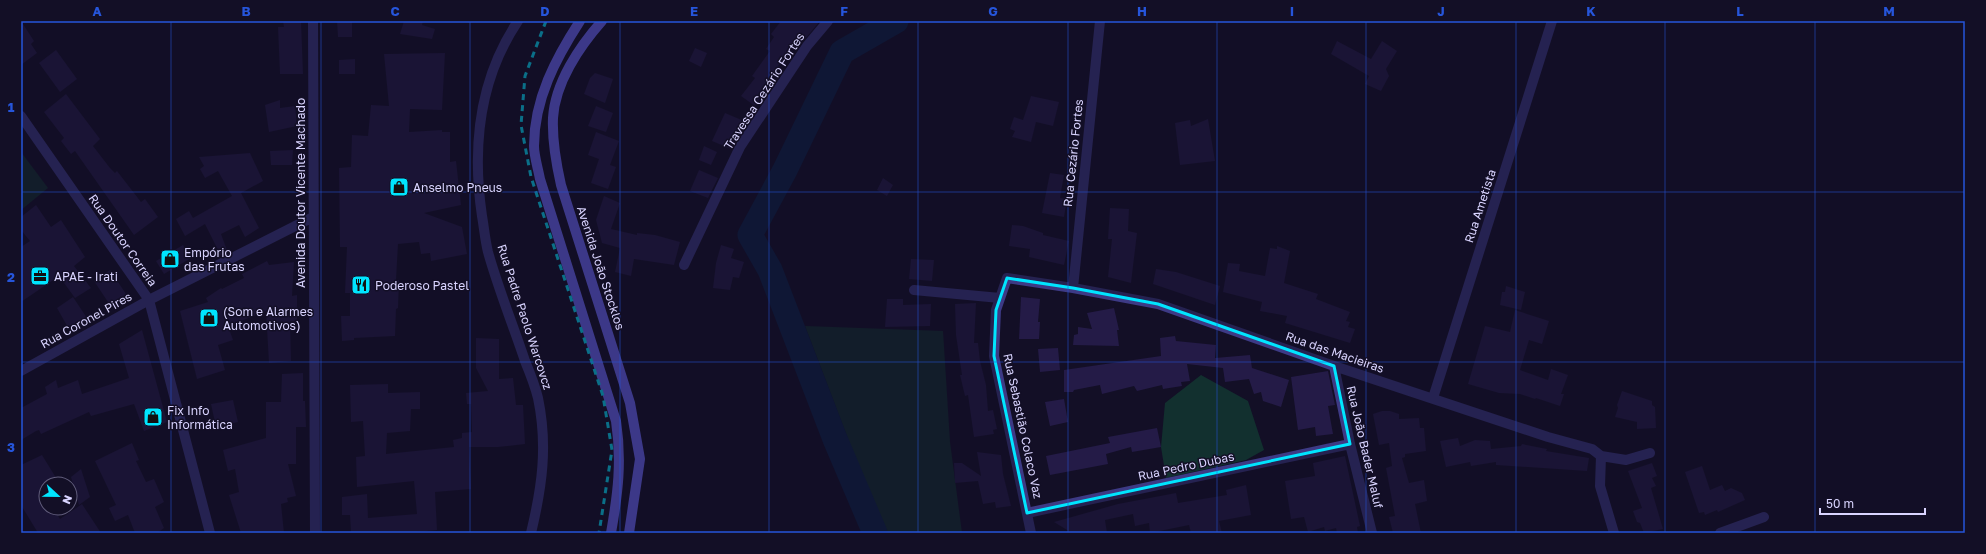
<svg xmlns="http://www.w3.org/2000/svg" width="1986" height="554" viewBox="0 0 1986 554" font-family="'Golos Text',sans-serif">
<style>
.green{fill:#12302f}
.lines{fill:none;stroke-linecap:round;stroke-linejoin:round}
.river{stroke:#0c2248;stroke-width:25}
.building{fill:#241b47}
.street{stroke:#3d3a85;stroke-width:10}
.secondary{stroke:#6f6bff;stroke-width:10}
.rail{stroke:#00e5ff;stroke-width:3;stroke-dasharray:6 5;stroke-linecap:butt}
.marked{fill:none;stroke:#00e5ff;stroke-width:3;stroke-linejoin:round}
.grid{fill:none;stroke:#2655da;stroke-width:1;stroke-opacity:0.55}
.labels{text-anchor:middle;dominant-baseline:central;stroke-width:3;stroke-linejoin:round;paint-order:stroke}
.street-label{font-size:12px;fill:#d9d4ff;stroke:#130f26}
.poi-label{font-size:12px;fill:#d9d4ff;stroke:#130f26;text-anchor:start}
.neatline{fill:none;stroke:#2655da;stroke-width:1.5}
.grid-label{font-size:13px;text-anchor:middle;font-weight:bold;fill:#2655da}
</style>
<rect width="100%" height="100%" fill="#130f26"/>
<path class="green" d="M21 152 48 188 21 210Z
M805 326 943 331 950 442 962 533H884Z
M1201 375 1248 401 1264 450 1246 460 1166 478 1161 447 1165 403Z"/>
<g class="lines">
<path class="river" d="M875 533 835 439 770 270 750 235 785 170 842 52 896 21"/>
</g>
<path class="building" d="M21 21 34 41 31 44 37 53 21 65Z
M283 21H301L303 74H280L278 27H284Z
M337 21H352V37H338Z
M404 21H423L422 25 435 29 432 39 400 34Z
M781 21H820L805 39 800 35 778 66 779 67 763 89 765 91 755 106 741 96 755 78 752 76 770 51 766 49 774 37 771 34Z
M1337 41 1371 59 1382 41 1397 51 1386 69 1389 76 1381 91 1365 84 1369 76 1331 54Z
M695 48 707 53 701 67 689 61Z
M56 50 77 79 60 92 39 63Z
M445 53 442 110 410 109 409 132 442 130V132H450V162L456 161 461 205 424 213 462 227 467 254 431 261 430 253 421 254 419 242 398 244 396 280H399L398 308 396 309 395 336 354 338V340L342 341 341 316H350V293H345L347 247H340L339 168 351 167 352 135 368 136 371 105 389 106 384 54Z
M355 59V74H339V60Z
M595 73 613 79 605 103 584 94 590 78Z
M66 94 100 139 93 146 110 168 115 173 117 171 141 202 145 199 158 217 134 235 75 151 71 154 61 141 64 138 44 112Z
M1031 96 1059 102 1053 126 1036 122 1031 142 1012 137 1015 131 1010 129 1014 117 1023 120Z
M280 100V108L295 106 297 126 269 132 265 105Z
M596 106 613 113 606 132 588 126Z
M725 113 744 121 731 149 712 141Z
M1208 119 1215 161 1180 165 1175 123 1190 120 1191 126Z
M596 132 619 141 610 165 616 167 608 189 591 183 599 159 588 155Z
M704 146 717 152 711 165 699 160Z
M293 150 292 165H271L270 151Z
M250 153 263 181 241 193 259 228 245 237 239 225 221 234 228 253 221 256 205 224 185 236 176 219 189 211 193 218 232 196 218 171 205 178 200 169 204 166 199 157Z
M699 170 718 178 708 198 690 191Z
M1050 173 1064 175 1060 198 1067 199 1064 217 1042 213Z
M883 178 893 185 887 196 877 190Z
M604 196 620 203 611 229 637 235V233L655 235 680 242 674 265 634 259 631 276 615 272 620 248 602 243 596 220Z
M36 205 51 227 61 220 85 257 74 266 91 288 75 298 59 276 21 302V247L30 241 21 230V217Z
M1110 208 1129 209 1128 231 1137 233 1131 283 1108 277 1112 239H1108Z
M1012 225 1023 226 1043 233V235L1069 241 1064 265 1029 257 1030 249 1009 246Z
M183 245 191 258 164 274 156 261Z
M721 245 734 249 731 258 744 262 739 278 733 277 730 290 713 288 716 263Z
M1277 246 1290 251 1284 283 1318 294 1316 299 1350 312 1346 321 1350 322 1348 327 1355 329 1350 343 1285 323 1287 316 1260 311 1262 302 1223 292 1228 263 1240 264 1239 271 1265 276 1270 248 1277 249Z
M911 259 934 260 932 281 909 279Z
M267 261 269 265 294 262 292 296 297 295V321H290L291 361 269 363 266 311 228 326 233 340 218 345 225 370 197 379 180 311 208 302 206 298 221 288 222 289 244 278 242 274Z
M1156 269 1176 272 1220 286 1215 305 1153 284Z
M110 270 126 294 110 305 94 281Z
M1506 286 1525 292 1521 310 1500 305 1502 292H1505Z
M73 297 87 318 70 331 57 308Z
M1021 297 1040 299 1038 322H1040L1039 339H1019Z
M887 299H903V305L931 304 930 326 885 327Z
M976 303 974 343H978L980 361 986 385 988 411 993 410 997 429 993 430 994 434 974 437 968 395 965 396 960 375H962L956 335 955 304Z
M1114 308 1119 330H1117L1119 346 1073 345 1074 335 1078 334V327L1092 329 1087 313Z
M1515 310 1549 321 1542 344 1529 340 1520 370 1548 380 1551 369 1568 375 1561 394H1564L1560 406 1536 398 1535 399 1520 394 1499 393 1468 384 1485 326 1510 332Z
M142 330 167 422 144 431 134 404 91 416 89 412 41 434 39 430 36 431 21 440V408L47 394 45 387 56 380 58 388 78 380 82 394 129 378 119 344Z
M1175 336 1176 341 1216 345 1215 358 1250 355 1252 368 1289 380 1281 407 1263 401 1261 392 1254 394 1249 379 1225 382 1223 368 1187 364 1190 381 1181 382 1182 386 1163 389 1162 385 1137 391 1134 386 1102 394 1100 385 1074 390 1073 392H1064V370L1161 356 1160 338Z
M476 338 499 339V379L513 378 516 405H523L525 444 498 447H469L471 489 435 492 437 530 408 533 351 532 350 515H342V497L367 494 368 518 417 514 414 481 357 487 356 457 365 456 363 421 351 422 350 385 388 384V393L420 392V409H411L410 431 387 433 386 454 454 447 453 440 462 438V433L472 432 471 404H467L466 393 488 391 476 368Z
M1058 348 1060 370 1040 372 1038 349Z
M1328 371 1335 405 1328 406 1333 434 1316 436 1315 427 1298 430 1291 377Z
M303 373V401H305L306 427H296V464H288L296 496 287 498 288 502 281 504 284 533H241L229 495 239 492 235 469 228 471 223 450 266 438V402H281L282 374Z
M1622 391 1652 401V405L1655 407 1656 428 1637 429V422L1615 417 1618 408 1617 405Z
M1064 399 1068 422 1050 426 1045 402Z
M233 400 238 422 216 427 211 404Z
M1382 411H1390L1399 414V419L1419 418 1420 428H1424L1426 451 1405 454V457L1402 458 1409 483 1424 480 1427 501 1415 504 1421 533H1393L1389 517 1395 516 1386 468 1392 466 1389 443 1379 445 1373 414Z
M1157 428 1161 447 1132 452 1131 447 1106 454 1108 464 1050 475 1046 456 1110 443 1108 437Z
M1458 438 1460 446 1475 440 1490 441 1491 449 1521 446 1522 444 1547 449 1546 451 1589 458 1587 471 1496 465V462L1471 466 1470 462 1446 467 1440 441Z
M132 443 139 460 136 461 146 482 154 479 164 502 155 507 164 528 157 533H135L128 515 115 521 109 508 116 505 95 461Z
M977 452 1001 455 1003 474 1011 506 996 508 995 502 983 504 978 481 955 483 954 463H962L981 476Z
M42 455 58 481 54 484H46V508H53L60 519 82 504 101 533H38L21 505V465Z
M1345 456 1360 526 1357 527 1358 533H1337L1336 528 1325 531 1324 527 1308 532 1304 517 1291 519 1285 481 1315 476 1313 463Z
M1652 463 1657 476 1652 478 1656 486 1651 488 1663 529 1644 533 1640 523 1637 522 1633 511 1642 508 1628 471Z
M1702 466 1710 490 1722 485 1725 491 1731 488 1742 493 1745 500 1718 512 1717 510 1705 515 1704 512 1699 513 1685 472Z
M81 469 90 497 79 505 71 477Z
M1246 485 1251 515 1219 521 1222 533H1191L1189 525 1150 533 1149 523 1135 526 1133 514 1105 520 1107 533H1072L1054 522 1118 504 1176 493 1178 503 1227 495 1226 490Z"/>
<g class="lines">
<path class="street" d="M313 21 315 533
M518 21C479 79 472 148 482 216 484 227 485 240 488 252 498 288 513 325 525 361 530 373 535 386 538 398 548 446 542 487 531 533
M21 116 149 300 210 533
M684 265 740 147 807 46 828 21
M1073 288 1100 21
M914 290 1000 298
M1334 366 1350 444 1372 533
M21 371 149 300 313 217
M1433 398 1552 21
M1601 456 1600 486 1614 533
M1027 513 1350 444
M1031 533 994 356 996 310 1007 278 1073 288 1158 304 1334 366 1548 437 1592 449 1601 456 1626 460 1650 453
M1720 533 1764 517"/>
<path class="secondary" d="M580 21C556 58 534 99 534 146 534 156 538 168 540 179L616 421C622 461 618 493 611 533
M602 21C579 47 555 83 553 118 552 141 556 163 561 185L630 403 640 459 629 533"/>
<path class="rail" d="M546 21 525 76 521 125 531 177 603 396 612 450 599 533"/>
</g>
<path d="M0 0H1986V554H0ZM1007 278 1073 288 1158 304 1334 366 1350 444 1027 513 994 356 996 310Z" fill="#130f26" fill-opacity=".55" fill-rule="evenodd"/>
<path class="marked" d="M1007 278 1073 288 1158 304 1334 366 1350 444 1027 513 994 356 996 310Z"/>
<path class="grid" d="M171 21V533M321 21V533M470 21V533M620 21V533M769 21V533M918 21V533M1068 21V533M1217 21V533M1366 21V533M1516 21V533M1665 21V533M1815 21V533M21 192H1965M21 362H1965"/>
<defs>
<symbol id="shop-square" viewBox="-11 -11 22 22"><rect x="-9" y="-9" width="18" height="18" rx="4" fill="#00e5ff" stroke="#130f26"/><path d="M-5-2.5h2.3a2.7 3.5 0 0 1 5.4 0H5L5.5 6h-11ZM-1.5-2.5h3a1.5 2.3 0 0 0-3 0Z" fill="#111"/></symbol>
<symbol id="office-square" viewBox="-11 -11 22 22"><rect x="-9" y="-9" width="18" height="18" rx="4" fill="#00e5ff" stroke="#130f26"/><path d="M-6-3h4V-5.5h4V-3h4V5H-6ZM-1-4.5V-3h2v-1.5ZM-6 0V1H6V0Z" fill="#111"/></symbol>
<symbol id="restaurant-square" viewBox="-11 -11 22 22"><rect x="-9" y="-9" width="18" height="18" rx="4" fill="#00e5ff" stroke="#130f26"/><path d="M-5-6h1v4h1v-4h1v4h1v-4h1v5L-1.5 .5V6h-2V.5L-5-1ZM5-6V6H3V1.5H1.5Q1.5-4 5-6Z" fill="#111"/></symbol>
</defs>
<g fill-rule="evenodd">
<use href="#shop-square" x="388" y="176" width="22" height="22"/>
<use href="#shop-square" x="159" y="248" width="22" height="22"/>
<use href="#office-square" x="29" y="265" width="22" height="22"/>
<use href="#restaurant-square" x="350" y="274" width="22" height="22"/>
<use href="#shop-square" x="198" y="307" width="22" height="22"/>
<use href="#shop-square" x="142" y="406" width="22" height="22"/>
</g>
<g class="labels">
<g class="street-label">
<text transform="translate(764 91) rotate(-57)">Travessa Cezário Fortes</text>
<text transform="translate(1073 153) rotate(-84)">Rua Cezário Fortes</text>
<text transform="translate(300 193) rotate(-90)">Avenida Doutor Vicente Machado</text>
<text transform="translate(1480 206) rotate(-72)">Rua Ametista</text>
<text transform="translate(123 240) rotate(55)">Rua Doutor Correia</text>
<text transform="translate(601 268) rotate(72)">Avenida João Stocklos</text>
<text transform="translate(525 317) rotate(72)">Rua Padre Paolo Warcovcz</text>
<text transform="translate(86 320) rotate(-29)">Rua Coronel Pires</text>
<text transform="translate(1335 352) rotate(19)">Rua das Macieiras</text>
<text transform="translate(1023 426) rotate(78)">Rua Sebastião Colaco Vaz</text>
<text transform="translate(1365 447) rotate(77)">Rua João Bader Maluf</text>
<text transform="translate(1186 466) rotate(-12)">Rua Pedro Dubas</text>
</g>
<g class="poi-label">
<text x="413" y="187">Anselmo Pneus</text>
<text x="184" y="252">Empório<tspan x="184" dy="14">das Frutas</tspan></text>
<text x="54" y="276">APAE - Irati</text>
<text x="375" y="285">Poderoso Pastel</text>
<text x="223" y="311">(Som e Alarmes<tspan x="223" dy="14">Automotivos)</tspan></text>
<text x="167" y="410">Fix Info<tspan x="167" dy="14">Informática</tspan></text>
</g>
</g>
<rect width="1986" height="554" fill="none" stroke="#130f26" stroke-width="44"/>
<g transform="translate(58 496) rotate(112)"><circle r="19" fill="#130f26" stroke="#625e7d"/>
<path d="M0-3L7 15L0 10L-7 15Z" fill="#00e5ff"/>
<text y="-6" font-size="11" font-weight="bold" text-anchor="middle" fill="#d9d4ff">N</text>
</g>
<path d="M1820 508v6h105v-6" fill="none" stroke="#d9d4ff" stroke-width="2"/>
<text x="1826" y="508" font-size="12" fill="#d9d4ff" stroke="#130f26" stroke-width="3" paint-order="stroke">50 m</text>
<rect x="22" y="22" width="1942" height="510" class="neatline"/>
<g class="grid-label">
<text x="97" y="16">A</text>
<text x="246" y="16">B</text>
<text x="395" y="16">C</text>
<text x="545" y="16">D</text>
<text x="694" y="16">E</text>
<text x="844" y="16">F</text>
<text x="993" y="16">G</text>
<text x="1142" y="16">H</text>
<text x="1292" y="16">I</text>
<text x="1441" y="16">J</text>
<text x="1591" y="16">K</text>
<text x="1740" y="16">L</text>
<text x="1889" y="16">M</text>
<text x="11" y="112">1</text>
<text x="11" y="282">2</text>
<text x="11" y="452">3</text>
</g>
</svg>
